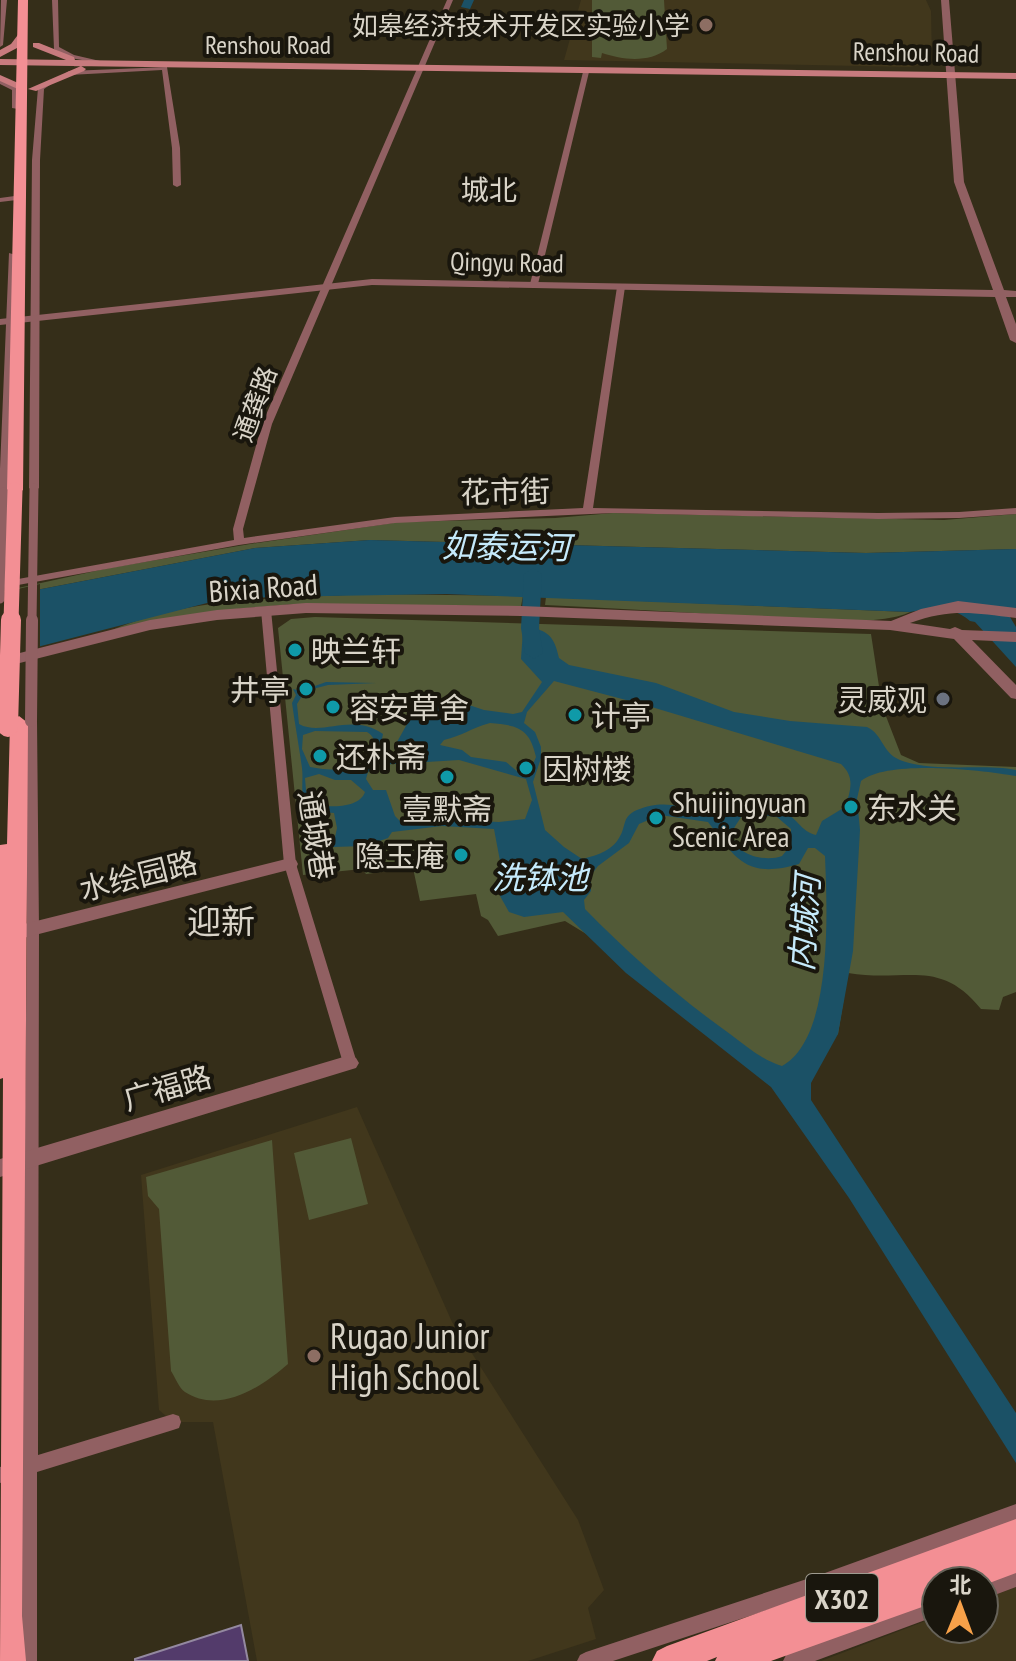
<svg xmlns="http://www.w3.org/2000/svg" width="1016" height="1661" viewBox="0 0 1016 1661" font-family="'PT Sans Narrow','Noto Sans SC',sans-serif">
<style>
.built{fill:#41371c}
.green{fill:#525a37}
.water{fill:#1b5166;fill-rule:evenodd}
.pier{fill:#352e19}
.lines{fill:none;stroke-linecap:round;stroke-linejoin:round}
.river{fill:#1b5166;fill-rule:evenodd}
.building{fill:#533b6b;stroke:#9489a0;stroke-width:2}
.minor{fill:#916062;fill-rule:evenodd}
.tertiary{fill:#916062;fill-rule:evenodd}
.secondary{fill:#c87b7e;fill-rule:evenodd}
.primary{fill:#f38f94;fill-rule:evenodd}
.minor-bridge-far1{stroke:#916062;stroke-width:9}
.minor-bridge{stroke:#916062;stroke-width:12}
.primary-bridge-far1{stroke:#f38f94;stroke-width:15}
.primary-bridge{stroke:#f38f94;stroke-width:20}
.education-dot{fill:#8d6e63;stroke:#19160d;stroke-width:3}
.culture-dot{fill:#0f9aa8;stroke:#19160d;stroke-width:3}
.worship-dot{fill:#6b7280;stroke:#19160d;stroke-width:3}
.labels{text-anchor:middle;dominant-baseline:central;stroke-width:8;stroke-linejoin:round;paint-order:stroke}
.far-poi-label{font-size:26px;fill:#d9d4c8;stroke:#19160d;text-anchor:end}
.far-street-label{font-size:26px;fill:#d9d4c8;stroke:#19160d}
.far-quarter-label{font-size:28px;fill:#d9d4c8;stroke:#19160d}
.shield{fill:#19160d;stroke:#9f9b90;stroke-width:2}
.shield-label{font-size:28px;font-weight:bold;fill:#d9d4c8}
.street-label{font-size:30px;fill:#d9d4c8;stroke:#19160d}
.poi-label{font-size:30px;fill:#d9d4c8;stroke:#19160d;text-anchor:start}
.water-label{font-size:32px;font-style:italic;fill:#c5eafb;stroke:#19160d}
.quarter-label{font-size:34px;fill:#d9d4c8;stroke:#19160d}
.near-poi-label{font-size:36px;fill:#d9d4c8;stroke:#19160d;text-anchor:start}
</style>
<rect width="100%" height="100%" fill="#352e19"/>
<path class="built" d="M581 0H926L931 11 932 62 910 67 564 60Z
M357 1107 452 1322 578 1520 604 1590 588 1608 596 1639 528 1661H257L213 1422H173L159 1410 141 1175Z
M1016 1587V1661H821L936 1617V1629H984V1599Z"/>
<path class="green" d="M592 0H664L667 49C649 63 623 60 602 53L601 58 592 57Z
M613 513 944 520 1016 514V549L866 553 370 540 255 548 0 597V592L109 568 250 544 400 522 555 518Z
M366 594 523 596 521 606 294 604 237 609 112 630C193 596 280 599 366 594Z
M546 597 910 612C875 629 770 618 728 615 667 611 606 608 545 605Z
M315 617 871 634 882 706 901 755 919 763 1016 767V992L1003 997 999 1010 981 1009C939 957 906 983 848 973L838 1034 775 1080 601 943 565 921 498 936 488 920 481 916 476 894 420 901 413 868 366 874 362 869 303 875 278 628 291 619Z
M351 1138 368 1204 309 1220 294 1153Z
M272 1140 288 1364C263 1386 220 1415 185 1392 179 1388 175 1377 171 1371L159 1209 148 1196 146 1177Z"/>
<path class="water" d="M370 540 866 553 1016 549V615L1010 617 1016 627V667L975 622 970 621C952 605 932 607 910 612L446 594 268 597 207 603 18 652 0 597 255 548Z
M530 628C550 630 555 640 559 658L569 665 656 683 734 712 790 721 867 727C882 734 882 750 896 758 926 774 981 763 1016 770V776C983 770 887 759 861 781L857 799 860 830 853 951 838 1034 811 1083V1100L1016 1413V1463L849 1198 771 1087 626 973 563 912 524 917 509 912 500 896 503 877 494 829 442 826 392 832 388 838 365 846 333 847 337 828 334 813 311 811C298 796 304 785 302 768 299 746 295 725 292 703L296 695 293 689 301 691 326 682 376 683 328 685 305 691 297 704 299 724C322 737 352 712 383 734L379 753 382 758 396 759 405 752 397 742 421 699 449 705 466 704 484 710 513 714 522 712 542 682 521 659 523 630ZM554 681 645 705 841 764C855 777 851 790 845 807L822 821 816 835C801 832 796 816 782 811 759 803 749 811 728 813 696 815 671 795 637 810 621 817 627 826 619 838 612 851 595 856 582 859L564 847 545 830 533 782 541 758V747L535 732 524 723 527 712ZM490 723C517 725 530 728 536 757L529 773 518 772 506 762 471 757 462 750 440 745 444 740C462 736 471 728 490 723ZM315 731 367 732C377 738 377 749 374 760 356 772 330 771 310 767L302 749 303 735ZM459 760 526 779 532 800 525 819 499 822 413 818 400 821 395 816 386 790H373L366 779 368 772 378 765ZM319 774 335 780H351L365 792C359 809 329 807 313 805L306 790 305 778ZM752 814 777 817 791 829V845L782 856C766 862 735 856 733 835 732 828 738 823 741 817ZM660 815 708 822C737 860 746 879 799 864L808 848H815L825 856C827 906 834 1038 782 1066 762 1060 746 1046 730 1034 678 997 630 955 585 909L584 900 591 891V875L598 866 629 843 639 824Z"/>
<path class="pier" d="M40 584V651L0 658V593Z"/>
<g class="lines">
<path class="river" d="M464 0H474L470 9 461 7Z
M533 568 542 574 539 628 543 653 534 659 525 653 521 628 524 574Z"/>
</g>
<path class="building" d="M241 1625 248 1661H135V1659Z"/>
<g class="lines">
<path class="minor" d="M1 0H7L3 45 0 47Z
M52 0H58L59 47 74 55 100 61V63L70 58 54 49Z
M447 0H453L272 424 243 529 244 538 395 517 583 508 617 287 621 285 625 287 593 508 878 513 959 512 1016 508V514L959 518 878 519 613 513 395 523 239 545 7 587 3 586 2 584 3 582 7 581 234 540 233 529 262 424Z
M167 67 180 148 181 185 177 187 173 185 172 148 162 70 69 75 66 73 69 71Z
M586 70 589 72 538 284 534 286 530 284 583 72Z
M0 79 18 89V109L12 108V90L0 84Z
M52 79 55 81 54 82 44 89 40 160 39 488 34 491 29 488 32 160 38 88Z
M22 195 26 197 25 199 0 202V198Z
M9 253 16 255 9 492 4 495 0 493V469Z
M266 607 271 610 296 864 357 1063 355 1067 350 1069 345 1067 343 1063 284 864 261 610Z
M31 717 37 721 39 930 38 1455 173 1414 179 1416 181 1422 179 1428 173 1430 37 1472V1661H19L21 1477 0 1483V1467L21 1460 27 930 25 721Z
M1016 1504V1520L825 1591 613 1661H577L580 1655 586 1652 825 1573Z
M1016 1569V1587L984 1599V1581Z
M936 1598V1616L815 1661H783L786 1655 792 1652Z"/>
<path class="tertiary" d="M941 0H949L964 182 1004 290 1016 291V297H1006L1016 324V343L1010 340 995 297 372 285 0 325V319L372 279 993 290 954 182Z
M958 601 1016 608V618C974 613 951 608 910 623L950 629 955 627 962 630 1016 632V642L972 640 1016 685V699L1011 698 954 639 890 630 521 616 306 613 217 620 150 630 0 668V658L150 620 217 610 306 603 521 606 891 621 921 609Z
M290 858 296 860 298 864 296 868 0 944V930Z
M350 1055 356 1058 359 1063 356 1068 0 1177V1159Z"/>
<path class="secondary" d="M20 32 27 34 17 48 0 57V50L11 44Z
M33 43H39L74 57 75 60 1016 73V79L0 65V59L66 60 33 47Z
M81 66 86 69 84 71 36 91 28 89Z
M0 75 25 86 27 88 22 91 0 81Z"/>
<path class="primary" d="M18 0H28L23 490 15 495 7 490Z
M19 716 28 723 22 1616 26 1661H0L3 1078 0 1079V845L7 844 10 723Z
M1016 1519V1573L984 1585V1581H936V1602L771 1661H715L717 1657 707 1661H652L657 1651 667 1646Z"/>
<path class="minor-bridge-far1" d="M0 599 4 492
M32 622 34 488"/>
<path class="minor-bridge" d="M31 721 32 620"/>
<path class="primary-bridge-far1" d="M11 622 15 490"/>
<path class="primary-bridge" d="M8 727 11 620"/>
</g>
<g class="education-dot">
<circle cx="706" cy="25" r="8"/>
<circle cx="314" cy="1356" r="8"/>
</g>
<g class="culture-dot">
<circle cx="295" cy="650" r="8"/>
<circle cx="306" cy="689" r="8"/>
<circle cx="333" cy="707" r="8"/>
<circle cx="575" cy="715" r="8"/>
<circle cx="320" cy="756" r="8"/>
<circle cx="526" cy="768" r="8"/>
<circle cx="447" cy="777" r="8"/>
<circle cx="851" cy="807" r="8"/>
<circle cx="656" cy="818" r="8"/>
<circle cx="461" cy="855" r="8"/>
</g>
<circle class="worship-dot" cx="943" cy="699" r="8"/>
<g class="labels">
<g class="far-poi-label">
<text x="690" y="25">如皋经济技术开发区实验小学</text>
</g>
<g class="far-street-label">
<text x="268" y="44">Renshou Road</text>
<text transform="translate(916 52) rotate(1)">Renshou Road</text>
<text transform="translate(507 262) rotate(1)">Qingyu Road</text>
<text transform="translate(255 404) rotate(-70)">通龚路</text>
</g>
<g class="far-quarter-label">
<text x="489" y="189">城北</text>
</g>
<rect class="shield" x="806" y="1574" width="72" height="48" rx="6"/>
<g class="shield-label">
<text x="842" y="1598">X302</text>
</g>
<g class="street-label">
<text transform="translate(505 491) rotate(-1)">花市街</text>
<text transform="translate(263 587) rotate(-4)">Bixia Road</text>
<text transform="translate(317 835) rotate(81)">通城巷</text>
<text transform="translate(138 875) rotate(-14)">水绘园路</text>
<text transform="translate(167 1087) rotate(-16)">广福路</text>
</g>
<g class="poi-label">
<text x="311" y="650">映兰轩</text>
<text x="290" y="689" text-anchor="end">井亭</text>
<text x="927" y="699" text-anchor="end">灵威观</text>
<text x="349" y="707">容安草舍</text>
<text x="591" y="715">计亭</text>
<text x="336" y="756">还朴斋</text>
<text x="542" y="768">因树楼</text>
<text x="672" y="801">Shuijingyuan<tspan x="672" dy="34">Scenic Area</tspan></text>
<text x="867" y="807">东水关</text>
<text x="447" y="808" text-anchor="middle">壹默斋</text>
<text x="445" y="855" text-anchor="end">隐玉庵</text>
</g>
<g class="water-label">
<text transform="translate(506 546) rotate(1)">如泰运河</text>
<text x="540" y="877">洗钵池</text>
<text transform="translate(804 923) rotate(-86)">内城河</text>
</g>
<g class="quarter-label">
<text x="221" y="921">迎新</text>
</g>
<g class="near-poi-label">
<text x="330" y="1335">Rugao Junior<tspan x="330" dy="41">High School</tspan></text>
</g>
</g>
<g transform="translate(960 1605) rotate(1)"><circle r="38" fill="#19160d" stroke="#666258" stroke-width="2"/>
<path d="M0-6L14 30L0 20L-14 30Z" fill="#f7a149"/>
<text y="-12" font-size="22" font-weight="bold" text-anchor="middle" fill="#d9d4c8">北</text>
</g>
</svg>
